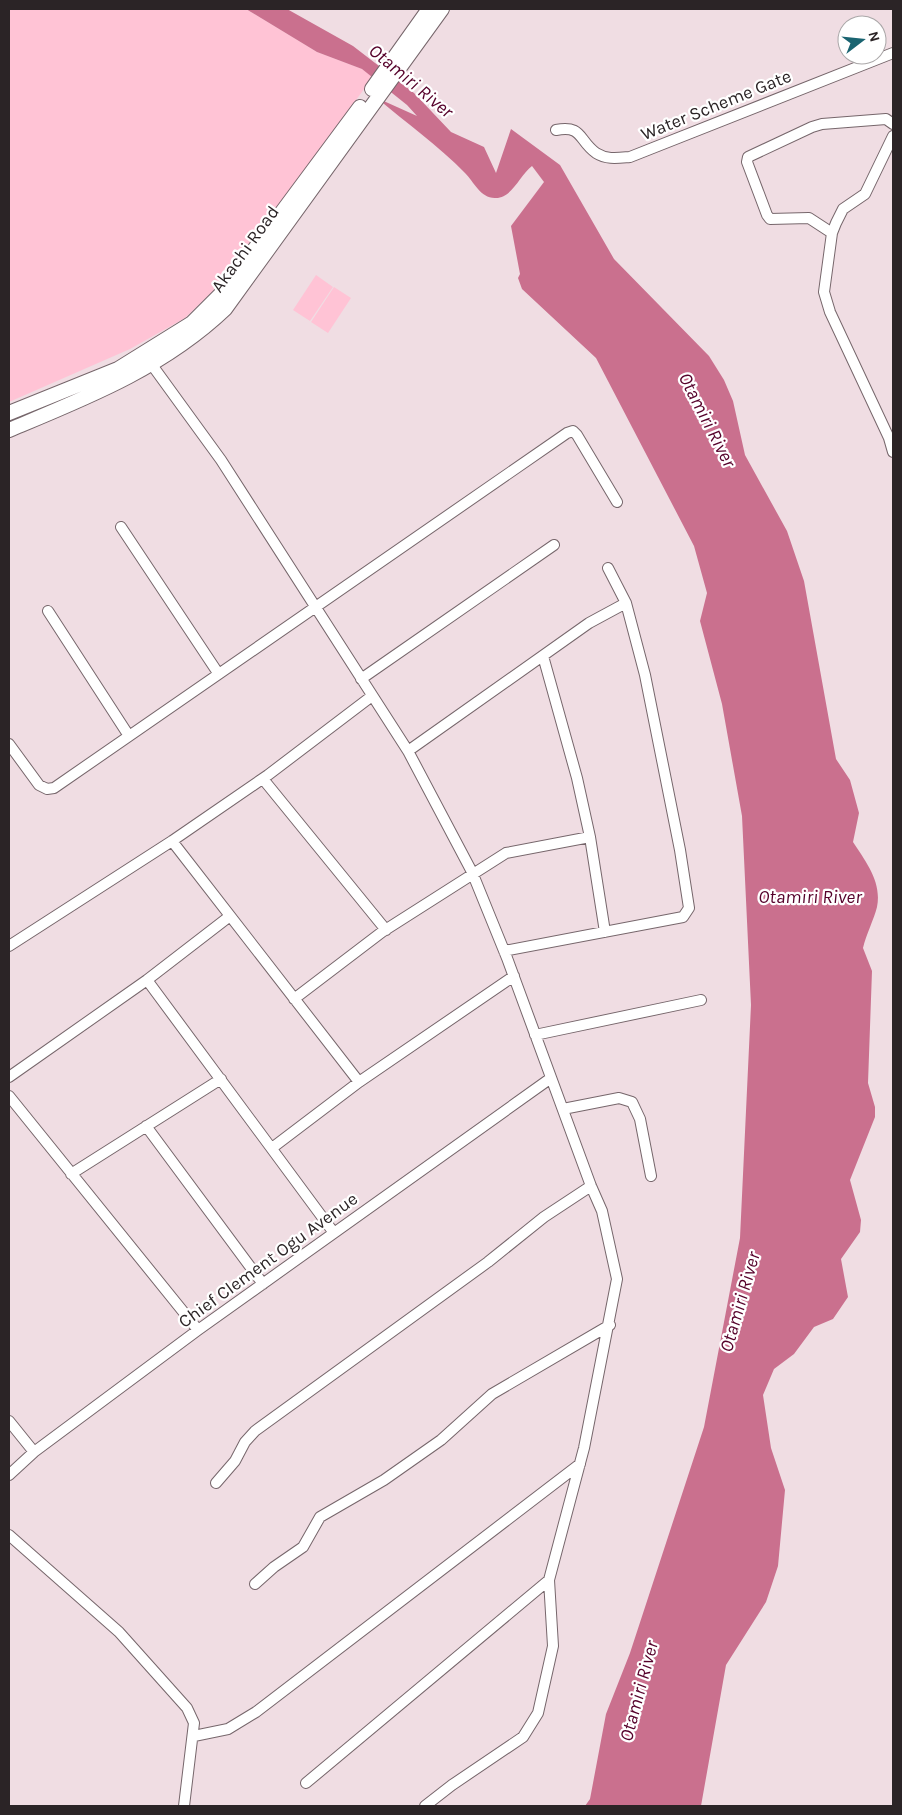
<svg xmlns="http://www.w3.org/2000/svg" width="902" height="1815" viewBox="0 0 902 1815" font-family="Karla,sans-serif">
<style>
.green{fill:#ffc3d5}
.water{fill:#ca708e}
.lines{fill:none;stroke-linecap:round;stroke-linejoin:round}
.street-casing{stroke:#76666b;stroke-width:12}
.secondary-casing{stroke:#76666b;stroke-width:16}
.street{stroke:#fff;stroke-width:10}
.secondary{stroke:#fff;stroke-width:14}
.labels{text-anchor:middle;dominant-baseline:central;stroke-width:4.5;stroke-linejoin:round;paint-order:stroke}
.street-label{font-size:18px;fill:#2b2426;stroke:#fff}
.water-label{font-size:19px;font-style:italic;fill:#55002a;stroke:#fff}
</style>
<rect width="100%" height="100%" fill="#f0dde3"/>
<path class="green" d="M9 9H246L317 52 362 69 373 77 220 284 185 318 130 349 9 402Z
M316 275 333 287 310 321 293 310Z
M334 287 351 298 328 333 311 322Z"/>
<path class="water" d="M246 9H287L353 46 414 93 451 132 484 147 496 173 511 129 560 165 614 259 709 356 724 380 733 401 745 455 787 531 804 581 836 759 850 780 859 813 853 842C866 862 882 882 877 907 874 919 866 935 863 948L872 971 868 1083 875 1107V1117L850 1180 861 1220 860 1232 841 1259 848 1297 833 1319 814 1327 794 1354 774 1369 763 1395 771 1448 785 1490 778 1566 766 1602 726 1665 701 1806H585L590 1799 606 1714 630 1653 704 1427 740 1238 751 1005 742 816 722 704 700 621 707 593 694 546 596 358 522 289 518 278 520 274 511 226 544 182 532 166C520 175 512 198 496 198 481 199 474 182 465 173 439 146 406 123 377 98L417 116 407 105 362 69 317 52Z"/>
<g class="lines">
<defs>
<path id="street" d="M556 130C583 125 578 140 596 153 607 160 618 158 630 157L893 53
M893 136 865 194 843 209 836 223 832 233 824 292 830 312 889 438 893 452
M832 233 809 218 770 219 767 215 747 162 748 157 812 127 822 124 886 119 893 124
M152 365 221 460 408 751 472 872 507 958 591 1186 602 1211 617 1279 584 1448 549 1580 553 1646 538 1713 523 1737 452 1785 425 1806
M121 527 218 673
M48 611 129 736
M543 656 577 778 590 837 605 932
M361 679 554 545
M9 744 39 785 47 789 54 788 567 433 573 431 577 435 617 502
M408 751 589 623 626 603
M263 779 386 930
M172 841 359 1082
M9 946 172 841 268 775 372 696
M504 951 683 917 689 908 680 850 645 675 626 603 608 568
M147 980 334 1233
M294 999 382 932 506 853 590 837
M535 1035 701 1000
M9 1077 147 980 230 916
M9 1096 198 1330
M563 1109 619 1098 632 1102 640 1119 651 1176
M146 1126 263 1284
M272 1148 359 1082 514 976
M71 1174 221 1079
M9 1421 34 1452
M9 1475 34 1452 198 1330 551 1078
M216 1483 235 1461 245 1442 255 1431 488 1262 544 1217 591 1186
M9 1535 119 1632 187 1708 194 1723 184 1806
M255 1584 274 1567 303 1547 320 1517 384 1480 441 1440 492 1394 610 1325
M194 1736 228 1729 256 1712 580 1464
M306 1783 549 1580"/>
<path id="secondary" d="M372 89 429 9
M9 413 118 369 192 323 222 293 360 107
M9 430C86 398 163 368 225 309L442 9"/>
</defs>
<use href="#street" class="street-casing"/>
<use href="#secondary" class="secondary-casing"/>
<use href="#street" class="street"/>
<use href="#secondary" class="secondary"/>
</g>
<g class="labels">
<g class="street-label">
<text transform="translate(716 105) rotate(-22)">Water Scheme Gate</text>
<text transform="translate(245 249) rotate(-54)">Akachi Road</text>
<text transform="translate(268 1260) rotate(-36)">Chief Clement Ogu Avenue</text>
</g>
<g class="water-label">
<text transform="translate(411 81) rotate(40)">Otamiri River</text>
<text transform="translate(707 420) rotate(63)">Otamiri River</text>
<text x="810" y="897">Otamiri River</text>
<text transform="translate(740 1302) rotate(-74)">Otamiri River</text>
<text transform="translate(639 1691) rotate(-75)">Otamiri River</text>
</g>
</g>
<rect width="902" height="1815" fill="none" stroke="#2b2426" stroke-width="20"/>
<g transform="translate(862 40) rotate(74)"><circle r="24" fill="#ffffff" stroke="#aaa7a8"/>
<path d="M0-4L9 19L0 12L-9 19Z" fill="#1a6471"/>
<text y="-8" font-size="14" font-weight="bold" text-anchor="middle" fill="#2b2426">N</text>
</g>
</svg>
